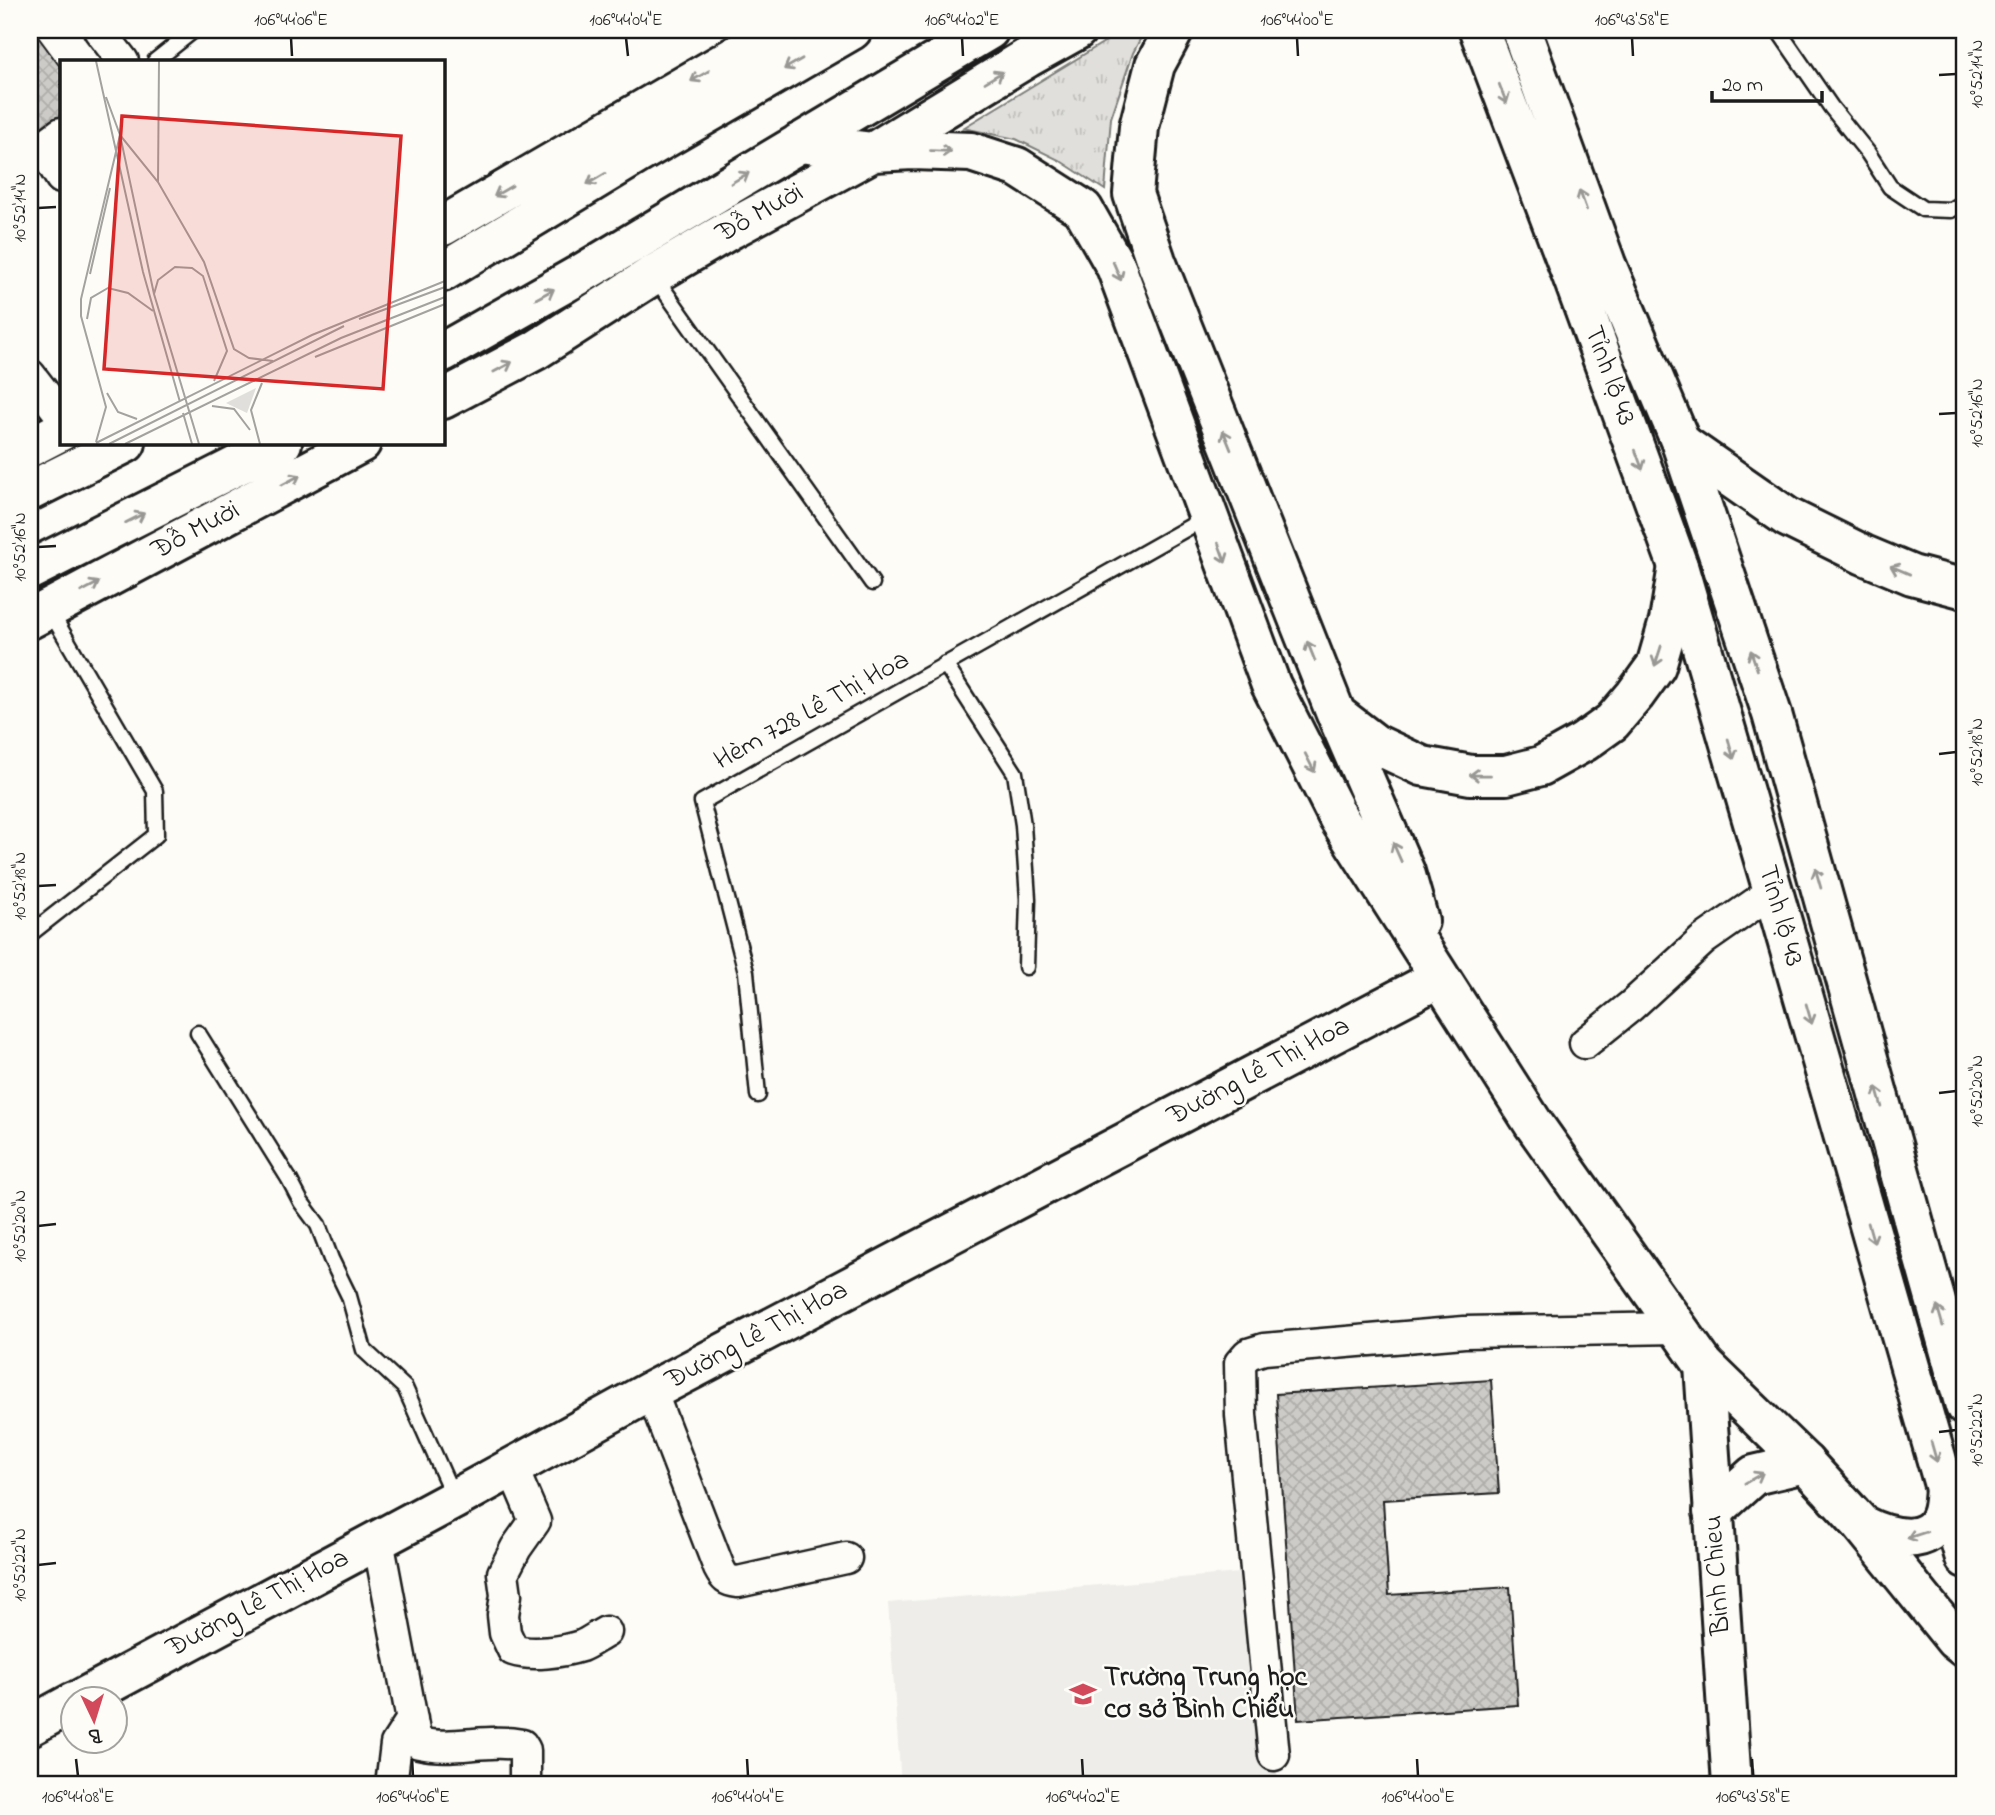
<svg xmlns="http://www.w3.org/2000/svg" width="1995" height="1815" viewBox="0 0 1995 1815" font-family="'Indie Flower',sans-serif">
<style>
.built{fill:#eeede9}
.grass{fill:url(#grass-tufts);stroke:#7e7e7c;stroke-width:2}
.building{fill:url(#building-cross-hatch);stroke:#1c1c1c;stroke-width:2}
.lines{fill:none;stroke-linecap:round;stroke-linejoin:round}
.lane-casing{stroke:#1c1c1c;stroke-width:19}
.street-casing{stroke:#1c1c1c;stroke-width:35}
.secondary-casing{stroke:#1c1c1c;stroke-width:44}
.primary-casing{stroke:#1c1c1c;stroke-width:44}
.highway-casing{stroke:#1c1c1c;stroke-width:44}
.lane{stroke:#fdfcf7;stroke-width:14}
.street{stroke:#fdfcf7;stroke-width:30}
.secondary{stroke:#fdfcf7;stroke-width:38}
.primary{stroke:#fdfcf7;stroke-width:38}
.highway{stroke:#fdfcf7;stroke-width:38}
.oneway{stroke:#989794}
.ticks{fill:none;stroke:#1c1c1c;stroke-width:2.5}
.labels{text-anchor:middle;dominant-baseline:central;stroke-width:5;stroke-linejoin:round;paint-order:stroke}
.street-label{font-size:28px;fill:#1c1c1c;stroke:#fdfcf7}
.poi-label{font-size:28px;font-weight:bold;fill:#1c1c1c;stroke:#fdfcf7;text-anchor:start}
.inset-road{fill:none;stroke:#a3a29f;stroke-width:2}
.view{fill:#d62828;fill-opacity:0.15;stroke:#d62828;stroke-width:3.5}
.inset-edge{fill:none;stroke:#1c1c1c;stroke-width:3.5}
.neatline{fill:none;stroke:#1c1c1c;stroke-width:2.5}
.ticks-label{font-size:18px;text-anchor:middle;fill:#1c1c1c}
</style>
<defs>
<pattern id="grass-tufts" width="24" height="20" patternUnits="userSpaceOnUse" patternTransform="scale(1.75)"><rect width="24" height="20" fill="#e0dfdb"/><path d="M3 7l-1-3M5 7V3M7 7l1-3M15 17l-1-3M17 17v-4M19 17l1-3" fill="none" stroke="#c0bfbb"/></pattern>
<pattern id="building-cross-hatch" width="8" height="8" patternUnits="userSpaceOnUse" patternTransform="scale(1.75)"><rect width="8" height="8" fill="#cccbc8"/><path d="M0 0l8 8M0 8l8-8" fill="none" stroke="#afaeab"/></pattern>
</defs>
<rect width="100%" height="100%" fill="#fdfcf7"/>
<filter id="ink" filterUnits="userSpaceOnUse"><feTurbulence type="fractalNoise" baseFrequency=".0143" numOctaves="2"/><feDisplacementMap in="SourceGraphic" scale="14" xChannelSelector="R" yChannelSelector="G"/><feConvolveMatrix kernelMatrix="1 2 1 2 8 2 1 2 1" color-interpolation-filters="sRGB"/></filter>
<g filter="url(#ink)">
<path class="built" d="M1263 1571 1278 1785H901L888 1603Z"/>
<path class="grass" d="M1124 30H1145L1133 53 1111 118 1105 190 1059 160 1016 139 963 128Z"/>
<path class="building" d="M30 30H33L61 68V118L30 142Z
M1491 1380 1499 1493 1383 1500 1389 1595 1510 1587 1518 1705 1298 1720 1276 1394Z"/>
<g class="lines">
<defs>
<path id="lane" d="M1778 30 1831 107 1868 153 1890 187 1923 209 1951 210 1965 202
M155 61 194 30
M654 276 872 583
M945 664 1015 773 1023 825 1028 899 1026 967
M30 934 156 835 155 791 50 611
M198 1033 289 1179 301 1202 318 1225 331 1259 349 1296 364 1350 405 1388 454 1498
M758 1095 746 972 702 802 1207 517"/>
<path id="street" d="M99 30 123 61
M42 147 61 178
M30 156 61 133
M30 375 61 415
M1585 1043 1631 1006 1703 940 1773 891
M651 1391 719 1568C724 1578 727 1581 738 1582L846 1558
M512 1467 535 1521 516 1548 503 1573 506 1595 503 1615 505 1633 513 1650C531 1656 562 1652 581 1646 589 1643 598 1636 606 1632
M378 1540 415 1736 419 1743C453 1751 488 1738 522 1745L525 1750V1785
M1274 1755 1241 1415 1240 1363 1248 1354 1264 1349 1464 1332 1678 1328
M393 1785 392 1777 396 1744 412 1719"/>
<path id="secondary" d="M1713 1512 1754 1475 1805 1463
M79 1700 455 1499 651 1391 1439 978
M30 1726 74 1702"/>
<path id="primary" d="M1479 30 1574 281 1678 566 1773 891 1965 1558
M1521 30 1606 264 1681 443 1772 714 1965 1406
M1704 1365 1732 1785"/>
<path id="highway" d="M1174 30 1155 65 1139 127 1133 194 1156 261 1336 714 1375 744 1422 766 1471 775H1506L1541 766 1584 742 1612 722 1635 695 1656 666 1669 621 1678 566
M799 143 873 152 913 150 971 152 1017 167 1083 209 1116 267 1271 685 1339 819 1533 1123 1704 1365 1805 1463 1862 1525 1955 1640 1965 1648
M443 226 780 30
M443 272 638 154 852 30
M443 352 579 275 989 30
M443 399 536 350 653 275 731 229 873 152 1027 58 1077 30
M1681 443 1787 517 1864 555 1912 575 1965 589
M30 447 61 431
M30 491 126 443
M30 570 282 443
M30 619 361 443
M1338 718 1405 872 1419 921
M1862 1525C1887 1538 1932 1550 1942 1512 1944 1505 1944 1497 1945 1490"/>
</defs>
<use href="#lane" class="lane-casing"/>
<use href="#street" class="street-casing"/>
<use href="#secondary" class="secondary-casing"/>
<use href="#primary" class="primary-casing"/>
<use href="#highway" class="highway-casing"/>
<use href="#lane" class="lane"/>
<use href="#street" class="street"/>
<use href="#secondary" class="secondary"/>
<use href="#primary" class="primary"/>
<use href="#highway" class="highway"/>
</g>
<defs><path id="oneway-shaft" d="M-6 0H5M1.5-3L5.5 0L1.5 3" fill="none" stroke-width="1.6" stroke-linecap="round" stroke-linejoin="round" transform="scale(1.75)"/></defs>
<g class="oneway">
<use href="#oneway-shaft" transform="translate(793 64) rotate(150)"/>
<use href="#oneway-shaft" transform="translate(700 76) rotate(150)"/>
<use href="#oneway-shaft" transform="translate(994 77) rotate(-31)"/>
<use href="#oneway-shaft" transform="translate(1503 94) rotate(69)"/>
<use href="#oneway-shaft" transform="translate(941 151) rotate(2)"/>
<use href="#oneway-shaft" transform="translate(740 178) rotate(-31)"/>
<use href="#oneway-shaft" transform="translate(596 179) rotate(149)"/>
<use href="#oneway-shaft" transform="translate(503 191) rotate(150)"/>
<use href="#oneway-shaft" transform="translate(1583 200) rotate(-110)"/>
<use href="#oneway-shaft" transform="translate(1117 271) rotate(67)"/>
<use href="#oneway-shaft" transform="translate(545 294) rotate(-29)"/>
<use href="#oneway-shaft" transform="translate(503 367) rotate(-28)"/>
<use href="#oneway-shaft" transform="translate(1227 440) rotate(-112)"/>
<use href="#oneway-shaft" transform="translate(1639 460) rotate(70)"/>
<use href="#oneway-shaft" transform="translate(291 480) rotate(-28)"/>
<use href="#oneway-shaft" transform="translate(135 518) rotate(-27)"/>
<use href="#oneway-shaft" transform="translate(1222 553) rotate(70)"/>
<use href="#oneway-shaft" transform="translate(1900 570) rotate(-157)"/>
<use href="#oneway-shaft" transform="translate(90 587) rotate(-28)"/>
<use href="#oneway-shaft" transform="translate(1311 651) rotate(-112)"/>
<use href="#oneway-shaft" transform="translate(1658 656) rotate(108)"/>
<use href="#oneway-shaft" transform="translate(1754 660) rotate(-109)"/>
<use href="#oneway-shaft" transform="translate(1731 749) rotate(74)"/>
<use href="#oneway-shaft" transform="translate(1310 763) rotate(63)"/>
<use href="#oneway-shaft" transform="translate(1480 775) rotate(-179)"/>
<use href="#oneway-shaft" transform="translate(1397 852) rotate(-114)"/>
<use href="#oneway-shaft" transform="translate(1818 878) rotate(-106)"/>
<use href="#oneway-shaft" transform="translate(1809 1014) rotate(74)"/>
<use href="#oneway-shaft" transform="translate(1879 1097) rotate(-106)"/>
<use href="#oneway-shaft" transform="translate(1871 1233) rotate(74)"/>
<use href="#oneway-shaft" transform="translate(1940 1316) rotate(-106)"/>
<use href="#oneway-shaft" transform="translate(1934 1452) rotate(74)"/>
<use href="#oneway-shaft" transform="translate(1754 1478) rotate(-30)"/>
<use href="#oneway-shaft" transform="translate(1917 1535) rotate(162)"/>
</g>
</g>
<path class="ticks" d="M291 38 292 56M626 38 628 56M962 38 963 56M1297 38 1298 56M1632 38 1633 56M1939 75 1956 74M38 208 56 207M1939 414 1956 413M38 547 56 546M1939 754 1956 752M38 886 56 885M1939 1093 1956 1091M38 1226 56 1224M1939 1432 1956 1430M38 1565 56 1563M76 1759 78 1776M412 1759 413 1776M747 1759 748 1776M1082 1759 1083 1776M1417 1759 1418 1776M1752 1759 1753 1776"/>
<defs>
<symbol id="school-bare" viewBox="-9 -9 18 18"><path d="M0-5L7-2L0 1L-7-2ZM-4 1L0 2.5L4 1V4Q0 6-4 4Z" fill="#d1495b" stroke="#fdfcf7" stroke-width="2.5" paint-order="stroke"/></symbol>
</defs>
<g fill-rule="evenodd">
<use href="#school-bare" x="1064" y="1675" width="38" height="38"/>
</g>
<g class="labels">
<g class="street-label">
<text transform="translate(760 214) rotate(-29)">Đỗ Mười</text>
<text transform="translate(1609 376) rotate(70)">Tỉnh lộ 43</text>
<text transform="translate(196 531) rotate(-28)">Đỗ Mười</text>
<text transform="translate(812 711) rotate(-29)">Hèm 728 Lê Thị Hoa</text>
<text transform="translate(1780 916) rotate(74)">Tỉnh lộ 43</text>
<text transform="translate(1259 1072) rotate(-28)">Đường Lê Thị Hoa</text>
<text transform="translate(757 1336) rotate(-28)">Đường Lê Thị Hoa</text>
<text transform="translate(1718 1575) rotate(-94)">Binh Chieu</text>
<text transform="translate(258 1604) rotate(-28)">Đường Lê Thị Hoa</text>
</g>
<g class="poi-label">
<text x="1104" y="1678">Trường Trung học<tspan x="1104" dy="32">cơ sở Bình Chiểu</tspan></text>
</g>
</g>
<g transform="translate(60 60)">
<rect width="385" height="385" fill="#fdfcf7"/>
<path d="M196 328 187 353 166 343Z" fill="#e0dfdb"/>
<path class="inset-road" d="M36 1 83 212 120 342M46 37 60 75 94 234 139 384M98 122 99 1M30 214 50 128M94 234 98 220 115 207 132 208 143 216 167 291 154 321M27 259 31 238 48 228 68 233 93 251M299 259 385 227M255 297 385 244M47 333 58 352 77 359M152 346 174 349 190 370M123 353 132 384M36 382 46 347 21 256V239L60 75 98 122 144 202 174 289 189 298 213 301M36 383 252 275 385 221M49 384 284 266M65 384 281 278 385 237M200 384 191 350 202 323"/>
<path class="view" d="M62 56 341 76 323 329 44 309Z"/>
<rect width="385" height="385" class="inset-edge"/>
</g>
<rect width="1995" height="1815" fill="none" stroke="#fdfcf7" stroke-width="77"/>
<g transform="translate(94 1720) rotate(176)"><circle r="33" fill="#fdfcf7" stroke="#a3a29f" stroke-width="2"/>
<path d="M0-5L12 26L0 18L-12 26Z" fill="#d1495b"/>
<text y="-10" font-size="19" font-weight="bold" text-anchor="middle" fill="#1c1c1c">B</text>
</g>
<path d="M1712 91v10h110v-10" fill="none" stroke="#1c1c1c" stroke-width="3.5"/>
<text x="1722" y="91" font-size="21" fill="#1c1c1c" stroke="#fdfcf7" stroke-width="5" paint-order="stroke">20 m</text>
<rect x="38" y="38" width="1918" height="1738" class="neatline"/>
<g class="ticks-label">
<text x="291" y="25">106°44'06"E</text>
<text x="626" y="25">106°44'04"E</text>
<text x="962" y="25">106°44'02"E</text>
<text x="1297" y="25">106°44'00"E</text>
<text x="1632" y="25">106°43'58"E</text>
<text transform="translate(1976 74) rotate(-90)" y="6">10°52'14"N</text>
<text transform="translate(19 208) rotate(-90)" y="6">10°52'14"N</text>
<text transform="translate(1976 413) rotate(-90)" y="6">10°52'16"N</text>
<text transform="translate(19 547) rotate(-90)" y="6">10°52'16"N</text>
<text transform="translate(1976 752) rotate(-90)" y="6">10°52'18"N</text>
<text transform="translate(19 886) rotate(-90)" y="6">10°52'18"N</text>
<text transform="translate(1976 1091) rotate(-90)" y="6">10°52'20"N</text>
<text transform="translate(19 1226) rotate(-90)" y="6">10°52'20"N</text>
<text transform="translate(1976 1430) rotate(-90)" y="6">10°52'22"N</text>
<text transform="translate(19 1565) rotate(-90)" y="6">10°52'22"N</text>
<text x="78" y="1802">106°44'08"E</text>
<text x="413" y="1802">106°44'06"E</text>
<text x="748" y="1802">106°44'04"E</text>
<text x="1083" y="1802">106°44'02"E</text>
<text x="1418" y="1802">106°44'00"E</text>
<text x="1753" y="1802">106°43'58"E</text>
</g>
</svg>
